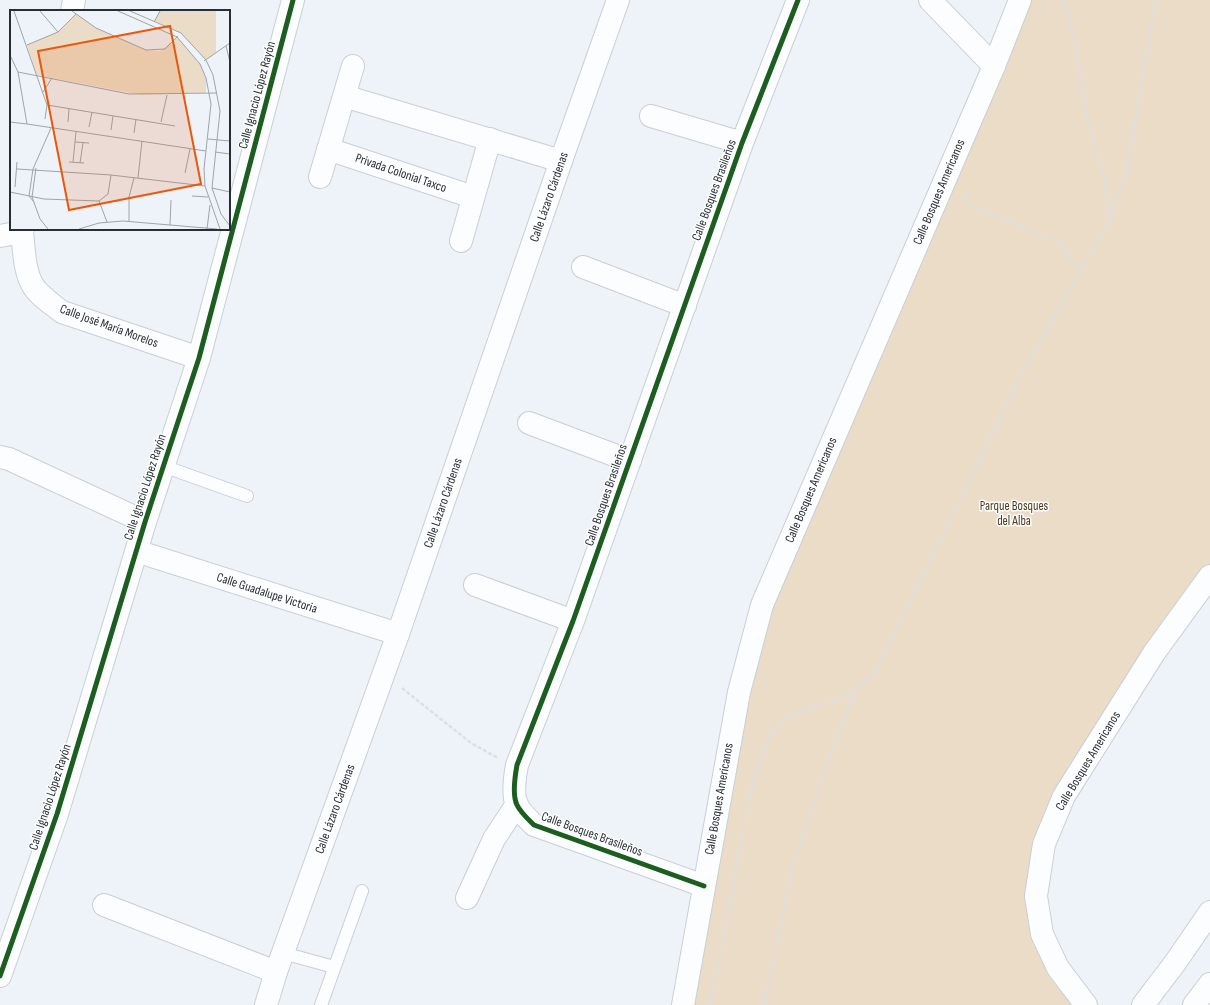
<svg xmlns="http://www.w3.org/2000/svg" width="1210" height="1005" viewBox="0 0 1210 1005" font-family="'Sofia Sans Condensed',sans-serif">
<style>
.green{fill:#eadcc6}
.lines{fill:none;stroke-linecap:round;stroke-linejoin:round}
.service-casing{stroke:#c9cfd4;stroke-width:14}
.minor-casing{stroke:#c9cfd4;stroke-width:24}
.tertiary-casing{stroke:#c9cfd4;stroke-width:24}
.secondary-casing{stroke:#c9cfd4;stroke-width:24}
.path{stroke:#dddfe0;stroke-width:2.5;stroke-dasharray:4 2;stroke-linecap:butt}
.service{stroke:#fcfdfe;stroke-width:12}
.minor{stroke:#fcfdfe;stroke-width:22}
.tertiary{stroke:#fcfdfe;stroke-width:22}
.secondary{stroke:#fcfdfe;stroke-width:22}
.cycleway-casing{stroke:#fefefe;stroke-width:8}
.cycleway{stroke:#1b5e20;stroke-width:5}
.labels{text-anchor:middle;dominant-baseline:central;stroke-width:3;stroke-linejoin:round;paint-order:stroke}
.street-label{font-size:13px;fill:#272e34;stroke:#fefefe}
.park-label{font-size:13px;fill:#4c381a;stroke:#fefefe}
.inset-road{fill:none;stroke:#9ea4aa;stroke-width:1}
.view{fill:#e8590c;fill-opacity:0.15;stroke:#e8590c;stroke-width:2}
.inset-edge{fill:none;stroke:#272e34;stroke-width:2}
</style>
<rect width="100%" height="100%" fill="#edf3f8"/>
<path class="green" d="M1020 0H1210V576L1064 796 1036 896 1086 1005H687L762 605Z"/>
<g class="lines">
<defs>
<path id="service" d="M163 466 247 496
M283 953 334 967
M321 1005 362 891"/>
<path id="minor" d="M930 0 994 66
M72 11 74 0
M344 96 561 161
M651 116 742 143
M328 149 473 197
M320 177 353 66
M23 229 22 232C24 249 24 269 32 284 38 295 52 304 62 312L199 358
M0 236 22 232
M461 241 490 139
M583 267 685 306
M529 423 630 461
M0 457 9 459 145 522
M136 551 398 634
M475 585 573 621
M704 886 534 825C528 819 521 813 517 805 512 795 515 776 517 765L573 621 742 143 798 0
M467 898 494 839 517 804
M104 905 276 972
M0 976 57 814 145 522 199 358 293 0
M1086 1005 1058 968 1042 934 1036 896 1044 844 1064 796 1154 653 1210 576"/>
<path id="tertiary" d="M1143 1005 1175 963 1210 912
M1194 1005 1210 984"/>
<path id="secondary" d="M266 1005 276 972 398 634 561 161 618 0
M683 1005 739 692 762 605 994 66 1020 0"/>
</defs>
<use href="#service" class="service-casing"/>
<use href="#minor" class="minor-casing"/>
<use href="#tertiary" class="tertiary-casing"/>
<use href="#secondary" class="secondary-casing"/>
<path class="path" d="M1064 0 1075 41 1087 119 1104 178 1110 219
M1042 10 1046 1 1048 0
M966 191 965 200 971 206 1063 244 1068 256 1081 270
M402 688 422 704 471 743 498 758
M709 1005 723 942 741 839 754 777 773 731 791 715 838 700 854 692 874 675 1021 374 1110 220 1126 173 1156 0
M764 1005 792 869 821 780 854 693"/>
<use href="#service" class="service"/>
<use href="#minor" class="minor"/>
<use href="#tertiary" class="tertiary"/>
<use href="#secondary" class="secondary"/>
<defs>
<path id="cycleway" d="M704 886 534 825C528 819 521 813 517 805 512 795 515 776 517 765L573 621 742 143 798 0
M0 976 57 814 145 522 199 358 293 0"/>
</defs>
<use href="#cycleway" class="cycleway-casing"/>
<use href="#cycleway" class="cycleway"/>
</g>
<g class="labels">
<g class="street-label">
<text transform="translate(257 95) rotate(-75)">Calle Ignacio López Rayón</text>
<text transform="translate(401 173) rotate(19)">Privada Colonial Taxco</text>
<text transform="translate(714 190) rotate(-70)">Calle Bosques Brasileños</text>
<text transform="translate(939 192) rotate(-67)">Calle Bosques Americanos</text>
<text transform="translate(549 197) rotate(-71)">Calle Lázaro Cárdenas</text>
<text transform="translate(109 326) rotate(20)">Calle José María Morelos</text>
<text transform="translate(145 487) rotate(-72)">Calle Ignacio López Rayón</text>
<text transform="translate(811 490) rotate(-67)">Calle Bosques Americanos</text>
<text transform="translate(606 495) rotate(-71)">Calle Bosques Brasileños</text>
<text transform="translate(443 503) rotate(-71)">Calle Lázaro Cárdenas</text>
<text transform="translate(267 593) rotate(18)">Calle Guadalupe Victoria</text>
<text transform="translate(1088 761) rotate(-59)">Calle Bosques Americanos</text>
<text transform="translate(50 797) rotate(-72)">Calle Ignacio López Rayón</text>
<text transform="translate(719 799) rotate(-80)">Calle Bosques Americanos</text>
<text transform="translate(335 809) rotate(-70)">Calle Lázaro Cárdenas</text>
<text transform="translate(592 834) rotate(20)">Calle Bosques Brasileños</text>
</g>
<g class="park-label">
<text x="1014" y="506">Parque Bosques<tspan x="1014" dy="15">del Alba</tspan></text>
</g>
</g>
<g transform="translate(10 10)">
<rect width="220" height="220" fill="#edf3f8"/>
<path d="M150 1H206V43L196 50 171 23 145 11ZM66 4 86 18 136 40 150 41 167 27 190 54 196 68V83L131 85 27 65 17 35 48 22Z" fill="#eadcc6"/>
<path class="inset-road" d="M4 1 37 95 35 109M30 1 48 22M62 1 86 18 136 40 155 39 168 26M108 1 167 27 190 54 196 68 201 94 194 159 195 176 210 219M120 1 171 23 196 50 203 65 210 101 202 178 211 204 220 216M144 12 150 1M17 35 48 22 66 4M216 36 220 52M0 45 8 62 17 114 196 141M194 51 220 33M8 62 119 84 207 83M33 82 42 68M37 95 165 116M0 112 17 114M58 112 59 99M151 112 157 85M79 117 82 102M101 120 103 106M124 123 126 109M198 129 220 131M65 132 79 133M205 142 220 144M59 152 74 153M63 152 66 122M70 153 73 133M26 158 22 187 30 209 38 219M7 159 101 165 195 176M175 163 180 139M128 168 132 131M5 177 7 152M202 178 220 182M0 182 34 189 89 191 98 184 101 165M182 186 198 187M89 191 97 212M24 192 19 186 23 159 41 118M119 211V187L124 168M160 215 161 190M69 219 89 213 113 211 207 219M197 219 200 195"/>
<path class="view" d="M160 16 191 174 59 200 28 41Z"/>
<rect width="220" height="220" class="inset-edge"/>
</g>
</svg>
